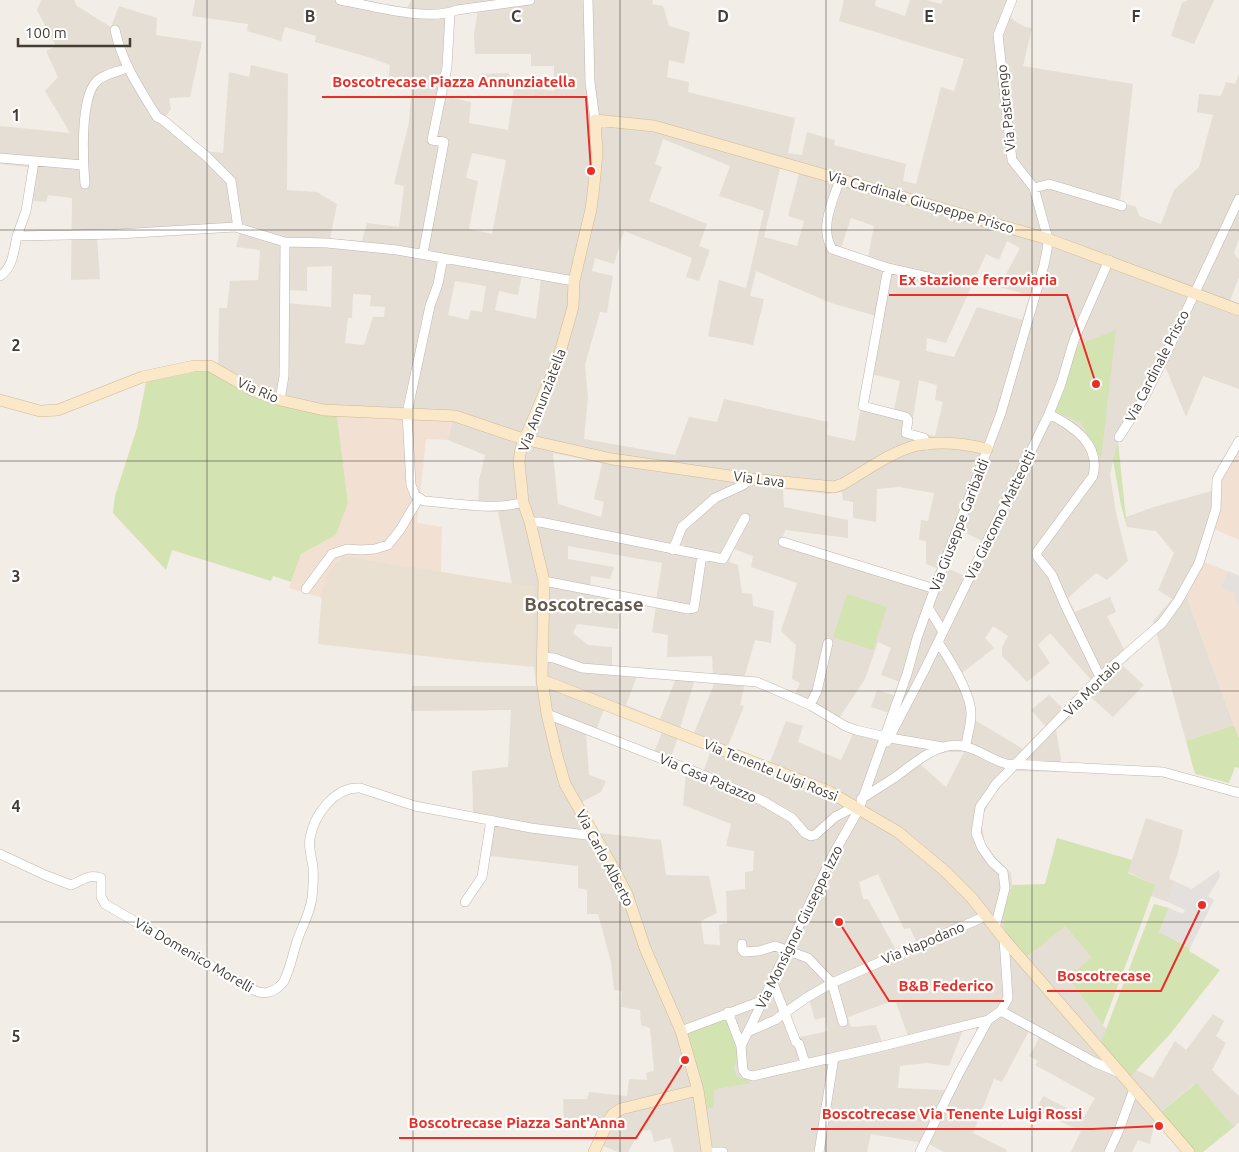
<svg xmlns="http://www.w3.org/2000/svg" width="1239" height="1152" viewBox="0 0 1239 1152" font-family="Ubuntu,sans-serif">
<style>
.residential{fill:#e5ded5;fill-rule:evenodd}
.commercial{fill:#f2e1d3}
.education{fill:#eae0d1}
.green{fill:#d3e3b2}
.parking{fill:#e3e0de}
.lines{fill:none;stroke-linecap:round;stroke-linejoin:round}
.street-casing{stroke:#bfb6ad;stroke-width:10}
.secondary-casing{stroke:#ceba99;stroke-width:12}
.street{stroke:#fff;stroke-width:9}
.secondary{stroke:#fae8c8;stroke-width:11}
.grid{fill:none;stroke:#443d36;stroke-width:1;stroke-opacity:0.55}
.labels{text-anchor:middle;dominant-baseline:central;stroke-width:4.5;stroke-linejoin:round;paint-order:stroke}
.street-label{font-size:14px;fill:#443d36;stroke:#fff}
.district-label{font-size:19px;font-weight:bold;fill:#665a4e;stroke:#fff}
.grid-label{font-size:16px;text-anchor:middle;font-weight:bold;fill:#443d36;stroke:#fff;stroke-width:4.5;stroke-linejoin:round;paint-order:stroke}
.leader{fill:none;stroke:#ea2d25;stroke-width:2}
.callout-dot{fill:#ea2d25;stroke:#fff;stroke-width:2}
.callout-label{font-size:15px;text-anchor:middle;font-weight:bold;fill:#ea2d25;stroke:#fff;stroke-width:4.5;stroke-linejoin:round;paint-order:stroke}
</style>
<rect width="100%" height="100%" fill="#f2ede6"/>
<path class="residential" d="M41 0H74L77 6 111 27 119 6 157 18 156 35 202 42 190 97 169 98 171 109 165 117 182 129 206 151 223 153 229 72 249 77 251 65 288 74 287 190 317 192 337 204 330 239 362 241 367 223 399 227 404 186 394 184 409 122 412 83 388 81 390 65 368 57 315 42 316 36 285 27 281 41 247 31 248 24 192 16 195 0H352L406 11 411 0H653L652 4 663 6 669 26 690 32 684 64 669 60 667 77 689 82 688 92 795 118 788 153 802 155 807 132 835 140 834 145 906 164 903 181 916 184 941 87 954 91 964 59 839 21 844 0H876L875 6 905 16 910 0H926L941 4 943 0H1007L1001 12 1025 27 1032 28 1023 66 1133 84 1120 202 1136 207 1139 216 1161 224 1174 190 1199 167 1213 115 1197 112 1199 94 1221 96 1226 82 1235 84 1239 74V239L1234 253 1239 260V277L1230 301 1239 305V389L1203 376 1186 417 1165 366 1118 442 1110 474 1116 513 1128 561 1107 580 1096 573 1068 598 1075 612 1110 597 1116 612 1107 616 1129 659 1122 665 1144 685 1113 717 1083 690 1091 680 1050 633 1038 645 1050 663 1027 682 1002 656V647L1008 636 993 626 985 638 994 648 961 674 974 701 975 720 1023 749 1046 727 1031 710 1049 695 1072 717 1056 730 1061 759 1058 772 1014 771 996 791 983 814 981 822 986 848 1011 873 1012 885 1003 914 1027 958 1064 925 1091 957 1068 978 1106 1029 1101 1045 1129 1077 1136 1070 1153 1078 1175 1041 1186 1050 1213 1014 1224 1021 1216 1036 1226 1043 1212 1070 1239 1096V1122L1234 1127 1195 1083 1160 1113 1154 1124 1150 1144 1138 1140 1132 1152H1071L1081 1131 1036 1110 1043 1096 1084 1117 1095 1098 1035 1065 1038 1061 1029 1056 1041 1035 1030 1029 1002 1082 994 1079 973 1133 1007 1150 1006 1152H944L929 1144 871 1134 867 1152H674L670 1138 654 1142 651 1130 640 1131 628 1152H618L592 1141 602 1121 599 1118 583 1127 564 1128 563 1099H587L589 1092 627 1096 629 1079 647 1080 646 1073 654 1071 650 1028 641 1025 640 1010 621 1007 622 991 614 990 611 962 598 914H587V890L578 888V866L490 856 493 824 473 814 472 771 508 767 511 710 411 711 412 686H536L534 667V587L512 584 498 512 478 511 479 480 485 455 448 440 452 421 337 416 276 405 248 394 218 375 219 308H227L230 281 258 280 260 250 236 247 240 233 230 230 97 238 100 279 71 280 72 198 48 195 46 202 23 200 28 167 0 164V126L70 133 45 91 58 77 46 51 56 46 37 10ZM478 10 474 34 475 54H531V66H554V91L511 85 509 73 481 74V84L514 89 508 130 469 123 471 102 444 96 445 89 449 90 454 12ZM663 139 730 166 719 196 764 211 746 288 719 280 708 336 753 345 764 299 750 296 756 271 831 303 876 316 855 441 827 435 828 422 724 399 717 422 689 417 675 455 584 439 588 398 585 365 600 312 607 313 613 276 592 271 595 258 614 264 624 231 692 258 686 277 699 281 710 250 699 246 707 224 649 201 662 167 655 164ZM472 153 506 160 492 234 469 229 478 181 466 178ZM780 168 799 174 788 216 804 221 797 246 764 237ZM851 218 874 226 868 257 841 248ZM1007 241 1020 248 999 287 1030 295 1022 320 977 307 954 357 926 351 927 338 946 343 986 254 999 260ZM332 266 331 307 287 303V290L307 291V267ZM522 275 541 279 536 319 495 310 499 291 518 295ZM455 281 486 286 482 312 471 310 468 320 448 315ZM353 294 371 295 370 306 385 307 384 317H373L364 345 345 343 348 318H352ZM871 374 900 381 894 410 866 404ZM919 380 937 385 935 400 943 402 935 436 911 431ZM553 453 602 463 594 499 604 502 601 517 558 504ZM899 487 934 493 928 521 921 520 919 540 926 541V564L937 568 930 584 783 537 785 530 848 538V520L784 507 783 489 829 494 842 492 843 500 853 502V518L876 522 877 489ZM962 531 982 541 965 576 949 569ZM568 546 662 563 656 601 590 588 591 576 610 579 614 567 568 559ZM734 549 753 556 751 567 797 583 781 631 796 645 792 679 800 683 795 694 744 678 755 640 771 643 774 611 753 606 752 594 742 593 738 565 729 562ZM620 600 656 606 652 632 668 635 667 657 712 656 713 674 612 667V647L588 645 573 633 577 624 618 629ZM878 642 891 648 881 675 900 682 896 696 877 690 871 707 889 713 881 733 856 726 839 718 865 679ZM637 676 676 678 660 719 626 705ZM695 679 715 682 694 733 680 728ZM745 684 758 686 806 706 854 732 841 760 798 742 803 726 786 721 770 762 728 746 744 706 740 705ZM605 707 662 732 654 753 596 730ZM586 732 686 772 683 805 731 824 726 846 754 851 753 871 745 872V889L726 891 727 923 719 925 720 945 704 944 701 921 717 913 709 876 666 875 661 840 599 833 582 802 601 792 606 781 589 775ZM678 737 711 750 703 772 670 760ZM948 752H964L946 787 921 765 933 755ZM878 874 904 929 910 928 916 941 896 950 868 899H863L859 882ZM809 999 815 1020 825 1017 828 1031 796 1038 787 1015ZM895 1000 908 1036 882 1042 876 1025 851 1027 848 1017ZM976 1026V1032L946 1090 898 1088 900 1066 926 1063 949 1066 963 1030Z
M1188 0H1214L1194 44 1171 36 1182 3Z
M1219 489 1202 561 1186 595 1234 725 1186 741 1153 621 1172 599 1158 590 1174 553 1156 531 1127 527 1126 517 1154 507Z
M1146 818 1183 830 1178 852 1169 879 1176 882 1168 902 1151 896 1154 885 1128 872Z"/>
<path class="commercial" d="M337 416 452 420 448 440 426 439 417 523 442 527 441 572 344 556 322 592V598L289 588 301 554 336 535 348 503Z
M1239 446V540L1214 529 1219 480Z
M1202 561 1239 576V738L1186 595Z"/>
<path class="education" d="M344 556 534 587V667L459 660 318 644 322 592 327 577 335 564Z"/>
<path class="green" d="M1116 330 1101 459 1081 423 1055 411 1078 345Z
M205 370C221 377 234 388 250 395 277 407 308 411 337 416L348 503 336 535 301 554 291 582 273 576 271 581 172 550 166 570 113 513 115 496 137 428 146 382Z
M1118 442 1127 527 1121 505 1113 460Z
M847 594 887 607 873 650 833 637Z
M1234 725 1239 738V768L1235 767 1229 783 1195 774 1186 741Z
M1057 838 1132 860 1128 873 1155 885 1147 908 1103 1025 1068 978 1091 957 1065 926 1026 958 1005 933 1003 914 1012 885 1045 884Z
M1154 904 1169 908 1159 932 1190 948 1189 951 1220 970 1171 1033 1129 1078 1100 1045Z
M726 1019 739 1056 734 1067 737 1078 749 1079 750 1083 717 1089 714 1091 713 1108H706L703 1086 688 1032Z
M1196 1083 1234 1127 1203 1152H1193L1160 1113Z"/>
<path class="parking" d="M1228 571 1239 576V609L1234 592 1221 588Z
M1219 870 1220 877 1208 896 1214 900 1190 948 1159 932 1169 908 1183 914 1185 910 1168 902 1176 882 1192 889Z"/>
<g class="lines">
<defs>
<path id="street" d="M340 0C372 6 428 22 457 10L530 0
M588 0 590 82 595 120
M115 30C122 63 140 89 157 117L163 120 206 156 231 181 238 228
M0 158 83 165
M840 179C833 201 819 227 832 249L888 268 932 278
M85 184C83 160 80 99 96 82 103 74 118 72 127 68
M1034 188 1049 184 1122 206
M17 236 26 211 34 162
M423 254 444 142 432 140 447 67 450 13
M443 258 438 284 430 306 407 413 411 485 415 495 424 501C453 503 497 511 523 502
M888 268 863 406 906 417 908 420 906 433 924 438 927 445
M0 276C13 268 14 250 17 236L118 234 235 227 285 242 327 243 397 250 574 281
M280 400 284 376 285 242
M1049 414C1073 426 1101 444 1093 476L1037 552V556L1052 575 1065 605 1100 677
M1119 437 1144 398 1166 354 1239 199
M530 522H540L723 559 745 518
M783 542 935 589
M673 550 682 527 715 498 743 485 751 479
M544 581 688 609 694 608 702 555
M306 589 332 554 347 549 361 550 375 549 388 545 400 530 419 498
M928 607 943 632
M938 642C950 660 972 694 971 715 971 725 967 736 966 746
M542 657 554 658 582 668 757 682 810 705 845 726 856 730 890 738 943 747
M810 705 817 691 828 643
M547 714 698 773 761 800 792 818 805 833 811 836 815 835 835 817 854 807
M887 742 923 673 1049 414 1061 384 1074 340 1109 260
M861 799C872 792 883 785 894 778 914 764 940 738 967 747 981 751 992 760 1007 764L1163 772 1239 793
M0 854 45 875 71 885C82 881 89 873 101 878V897L105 904 244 985C252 989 260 995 269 992 274 991 281 986 284 981 290 969 293 954 297 941 302 927 310 913 312 898 313 888 314 878 313 868 312 858 308 848 310 838 314 815 335 786 360 788L415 806 531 828 586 835 593 834
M465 902 482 877 491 820
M995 928 1005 888 1003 872 992 862 982 848 976 833 980 807 996 784 1100 677 1162 623 1178 601 1199 563 1216 509 1217 479 1239 441
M742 944V949L744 952 759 951 775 946 808 958 832 983 843 1022
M773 983 796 1042 799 1044 805 1063
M1001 1011 1094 1062 1120 1073
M728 1012 741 1046 743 1070 746 1074 753 1076 879 1047 988 1020 1001 1011 1008 998 1004 939
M681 1031 764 1000
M750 1031 775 1020 806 998 832 983 986 916
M741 1046 834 853 859 809 907 674 917 638 928 607 1001 413 1044 265 1047 250 1048 239 1034 188 1012 160 998 35 1012 0
M713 1152H723
M819 1152 834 1057
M920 1152 959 1073 988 1020
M1109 1152 1119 1130 1134 1089"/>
<path id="secondary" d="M0 400 40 411 58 410 142 377 194 366H210L254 391 280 400 324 410 455 416 523 439 612 459 751 479 834 487 843 484C867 470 892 451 918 445 941 441 966 444 987 449
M542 680 828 791 898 832 946 872 971 897 1004 939 1189 1152
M594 1152 609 1120 613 1114 621 1109 698 1090
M707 1152 698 1090 681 1031 645 948 627 894 611 864 565 784 557 756 547 714 542 680 544 581 530 522 523 502 519 462 521 448 557 363 573 307 574 281 591 209 594 185 597 152 595 120 654 126 1048 239 1239 310"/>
</defs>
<use href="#street" class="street-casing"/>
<use href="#secondary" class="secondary-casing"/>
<use href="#street" class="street"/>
<use href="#secondary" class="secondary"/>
</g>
<path class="grid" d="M207 0V1152M413 0V1152M620 0V1152M826 0V1152M1032 0V1152M0 230H1239M0 461H1239M0 691H1239M0 922H1239"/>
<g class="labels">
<g class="street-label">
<text transform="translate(1006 108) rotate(-96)">Via Pastrengo</text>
<text transform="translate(921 202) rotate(16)">Via Cardinale Giuspeppe Prisco</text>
<text transform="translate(1157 366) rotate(-63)">Via Cardinale Prisco</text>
<text transform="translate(258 390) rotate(23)">Via Rio</text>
<text transform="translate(542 400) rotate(-69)">Via Annunziatella</text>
<text transform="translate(759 479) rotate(7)">Via Lava</text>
<text transform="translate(1000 515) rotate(-64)">Via Giacomo Matteotti</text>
<text transform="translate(959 525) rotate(-69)">Via Giuseppe Garibaldi</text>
<text transform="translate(1092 688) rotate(-45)">Via Mortaio</text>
<text transform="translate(771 770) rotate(22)">Via Tenente Luigi Rossi</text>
<text transform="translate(708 778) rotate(23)">Via Casa Patazzo</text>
<text transform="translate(605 858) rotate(62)">Via Carlo Alberto</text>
<text transform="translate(799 927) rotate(-64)">Via Monsignor Giuseppe Izzo</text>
<text transform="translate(923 943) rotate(-23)">Via Napodano</text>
<text transform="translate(194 955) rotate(30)">Via Domenico Morelli</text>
</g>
<g class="district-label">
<text x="584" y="604">Boscotrecase</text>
</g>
</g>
<g class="grid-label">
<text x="310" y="22">B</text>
<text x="516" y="22">C</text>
<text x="723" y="22">D</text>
<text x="929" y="22">E</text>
<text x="1136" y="22">F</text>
<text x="16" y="121">1</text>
<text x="16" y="351">2</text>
<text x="16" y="582">3</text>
<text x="16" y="812">4</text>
<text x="16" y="1042">5</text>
</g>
<path class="leader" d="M591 171L586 97H322M1096 384L1067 295H889M1202 905L1161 991H1047M839 922L889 1001H1004M1159 1126L1092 1129H811M685 1060L636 1138H399"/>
<g class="callout-dot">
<circle cx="591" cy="171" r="5"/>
<circle cx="1096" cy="384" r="5"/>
<circle cx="1202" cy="905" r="5"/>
<circle cx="839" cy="922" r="5"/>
<circle cx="1159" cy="1126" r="5"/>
<circle cx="685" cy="1060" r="5"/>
</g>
<g class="callout-label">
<text x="454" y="87">Boscotrecase Piazza Annunziatella</text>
<text x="978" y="285">Ex stazione ferroviaria</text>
<text x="1104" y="981">Boscotrecase</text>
<text x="946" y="991">B&amp;B Federico</text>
<text x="952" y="1119">Boscotrecase Via Tenente Luigi Rossi</text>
<text x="517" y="1128">Boscotrecase Piazza Sant'Anna</text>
</g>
<path d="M18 38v8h112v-8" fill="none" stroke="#443d36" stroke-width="2.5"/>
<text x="25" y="38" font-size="15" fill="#443d36" stroke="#ffffff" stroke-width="4" paint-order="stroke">100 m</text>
</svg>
